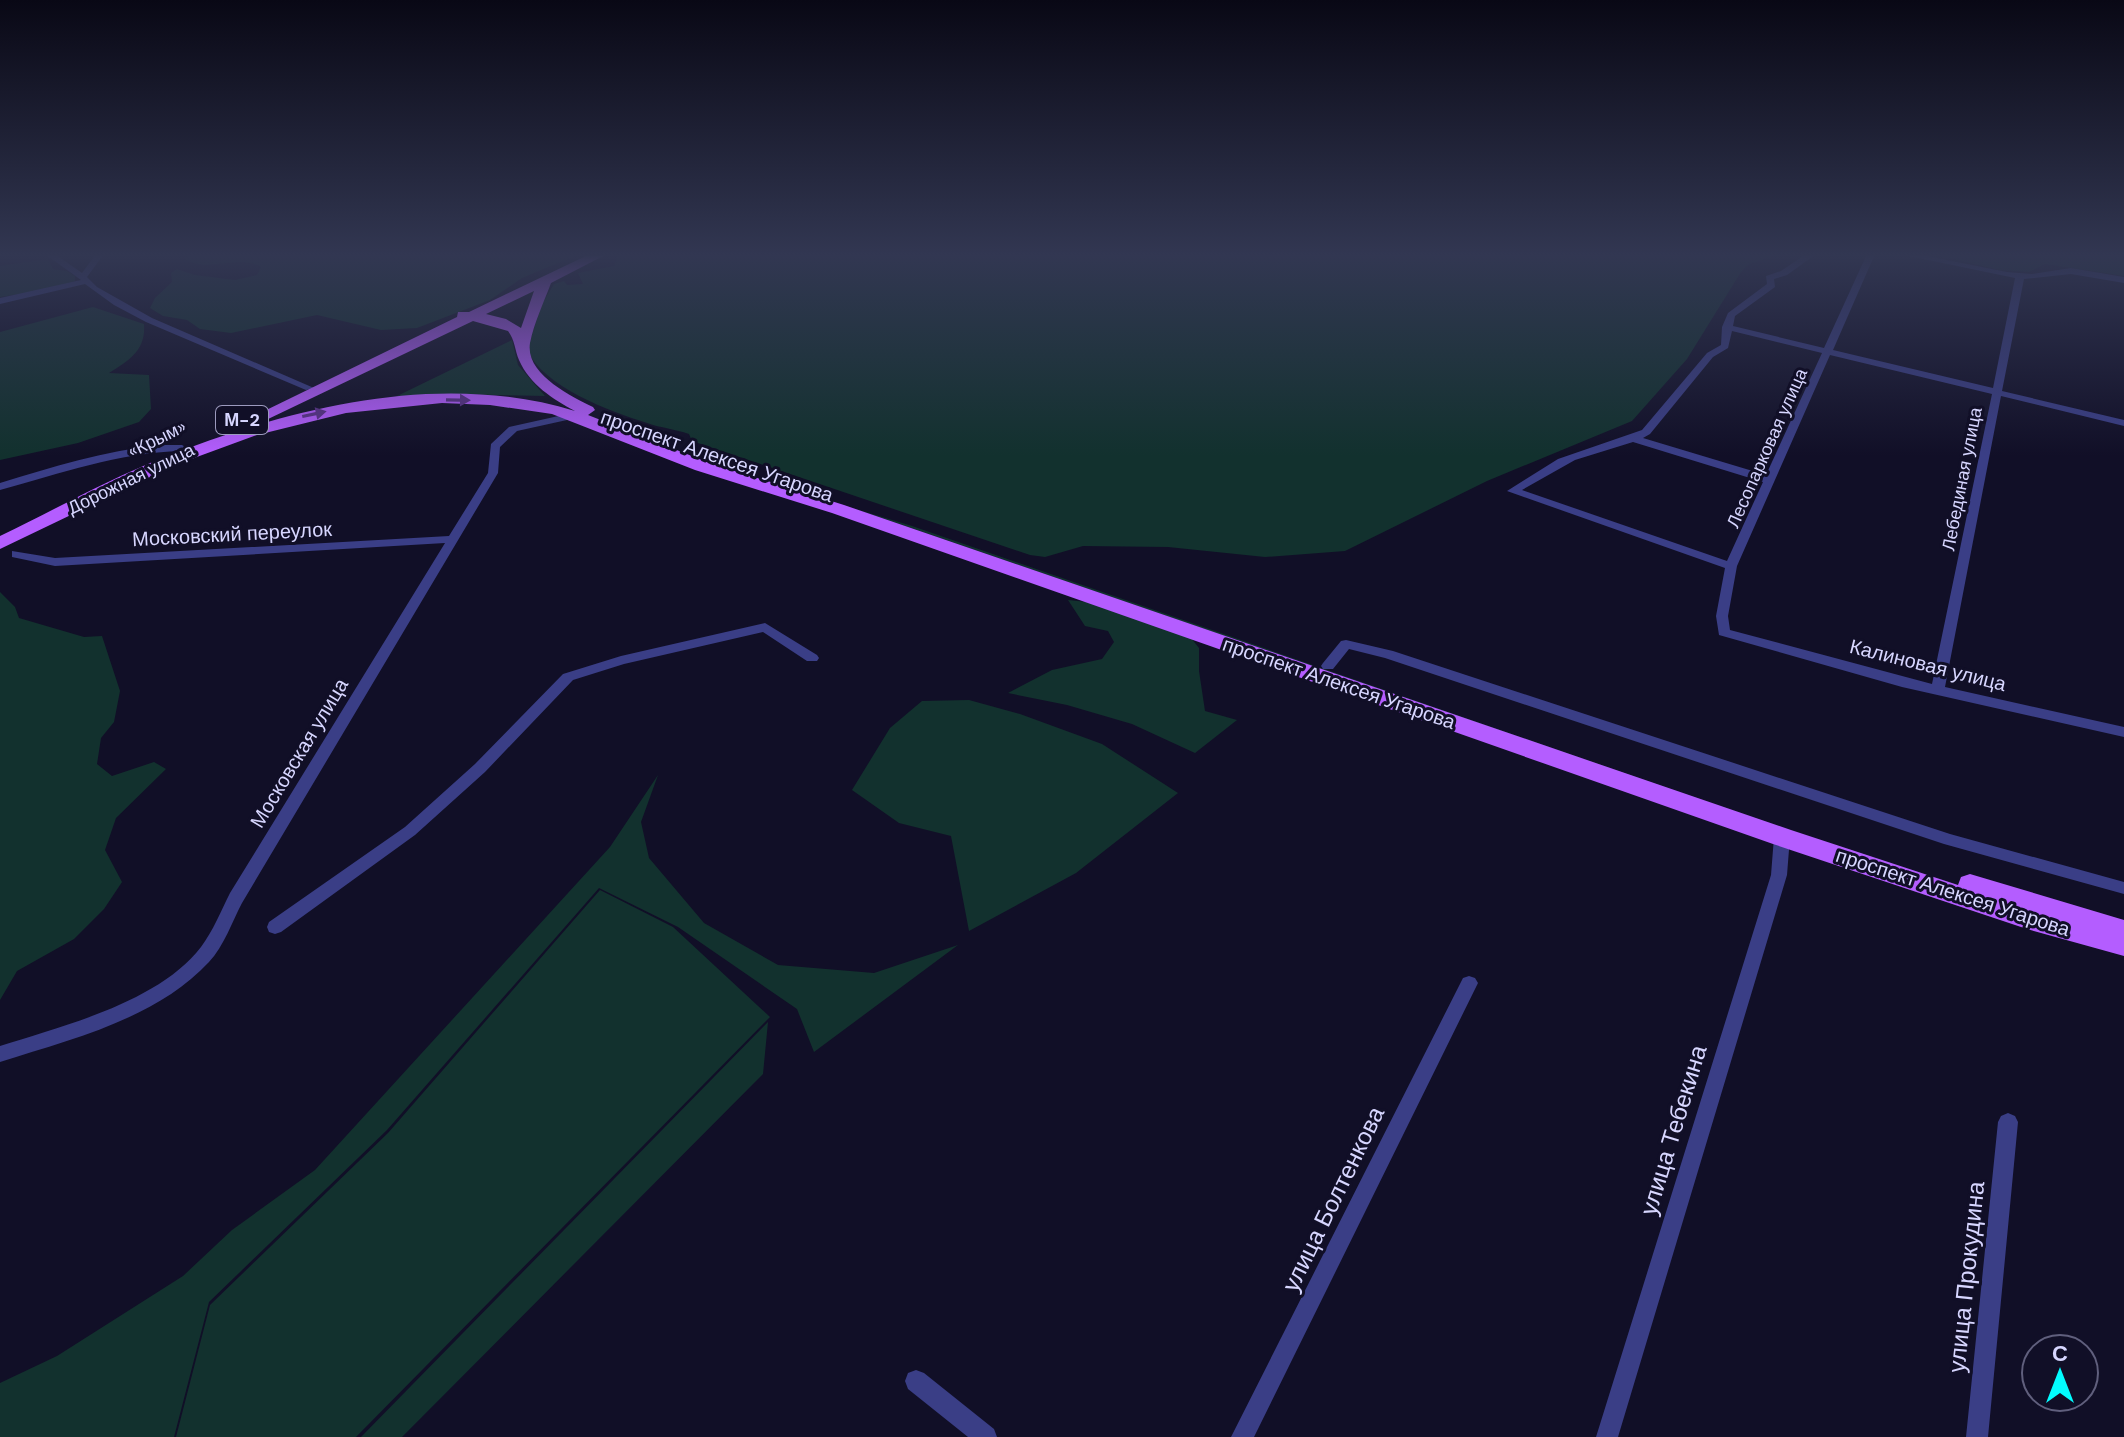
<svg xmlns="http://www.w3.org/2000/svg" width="2124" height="1437" viewBox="0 0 2124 1437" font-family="'DM Sans',sans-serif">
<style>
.green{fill:#12312e}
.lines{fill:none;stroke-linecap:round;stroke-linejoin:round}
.minor{fill:#3a3e86;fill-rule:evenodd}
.primary{fill:#b45dff;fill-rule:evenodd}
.oneway{fill:#5a3288}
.labels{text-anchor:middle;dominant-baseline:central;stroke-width:6;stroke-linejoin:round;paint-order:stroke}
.shield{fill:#110f27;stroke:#9c9abe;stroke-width:2}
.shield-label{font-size:18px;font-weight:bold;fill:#d7d6ff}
.far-street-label{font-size:18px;fill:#d7d6ff;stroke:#110f27}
.street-label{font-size:20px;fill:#d7d6ff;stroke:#110f27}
.near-street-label{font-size:24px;fill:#d7d6ff;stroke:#110f27}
</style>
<rect width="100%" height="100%" fill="#110f27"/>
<path class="green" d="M195 254H580L522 278 490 300 417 328 381 330 317 315 231 333 200 329 187 320 163 316 150 308 155 298 172 282 171 273 177 269 195 275 235 280 257 275 261 267C235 253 209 275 183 258Z
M618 254H1780L1749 264 1741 272 1687 359 1632 421 1487 481 1345 551 1265 557 1168 547 1083 546 1045 557 1030 555 692 441 689 434C675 429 661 428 647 423 609 411 544 387 527 350L542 304 554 284 564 281 567 285 583 284 578 273 614 266Z
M1932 254H2124V276L2045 264 2029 272 1999 270Z
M48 259 53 269 67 271 75 276V281L67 287 0 297V266Z
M93 307 144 324C146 350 130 360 109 373L149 375 151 409 139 422 78 443 0 460V332Z
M512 340 518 365 545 396 448 394 395 397Z
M859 510 912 526 1754 818Z
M0 592 15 607 19 618 84 637 102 636 120 691 114 722 101 738 97 764 112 776 154 762 166 769 116 818 105 850 122 882 104 909 74 939 17 971 0 1000Z
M1068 600 1087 602 1191 638 1199 648V671L1205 711 1237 720 1195 753 1132 724 1067 705 1008 693 1052 670 1102 659 1114 642 1108 631 1085 626Z
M969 700 1020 714 1102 744 1178 793 1076 873 969 931 951 836 899 823 852 790 890 728 922 701Z
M658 775 641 822 649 858 704 923 778 965 874 973 958 945 814 1052 797 1009 678 927 599 888 387 1130 209 1302 174 1437H0V1383L57 1356 183 1276 232 1230 315 1170 610 847Z
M600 890 673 927 770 1017 356 1437H176L210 1305 388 1133Z
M768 1022 763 1074 402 1437H361Z"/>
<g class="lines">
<path class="minor" d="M45 254H55L82 273 96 254H104L87 277 97 287 152 318 314 388 306 390 146 322 114 305 85 284 0 304V298L81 280Z
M1806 254H1816L1787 275 1774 279 1775 287 1735 316 1733 326 1824 348 1867 254H1875L1833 350 1993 388 2015 278 1899 254H1917L2007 272 2032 274 2071 268 2124 277V283L2071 274 2024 279 2002 391 2124 420V426L2001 396 1945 687 2124 727V737L1902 687 1719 635 1716 616 1725 568 1507 491 1558 459 1642 430 1707 353 1721 345 1722 327 1728 313 1767 284 1766 276 1781 271ZM1732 331 1822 353 1766 475 1643 438 1650 434 1713 357 1728 348ZM1830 355 1992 394 1932 684 1730 630 1728 616 1737 566ZM1633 442 1763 482 1727 561 1522 490 1575 460Z
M572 413 577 416 576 418 517 431 500 447 498 473 242 903C232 922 224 946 209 962 156 1019 72 1039 0 1062V1046C63 1026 159 1002 201 947 213 931 221 911 230 893L445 543 55 566 12 557V551L55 558 449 536 488 473 491 444 509 427Z
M159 445H182L187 448 182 451C116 453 63 473 0 490V483C52 467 104 451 159 445Z
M765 623 817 655 819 658 817 661H807L763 632 624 664 573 680 485 772 415 835 281 932 275 934 269 932 267 927 269 922 405 827 475 764 563 674 621 656Z
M1346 640 1393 651 1950 834 2124 882V894L1944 844 1385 658 1349 649 1333 669H1323L1321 666 1323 663 1341 641Z
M1782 831 1787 833 1790 837 1787 875 1618 1437H1596L1771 875 1774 837 1777 833Z
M1469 976 1475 978 1478 983 1254 1437H1231L1463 978Z
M2008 1113 2015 1116 2018 1122 1988 1437H1966L1998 1122 2001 1116Z
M916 1370 924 1373 994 1429 997 1437H968L908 1389 905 1381 908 1373Z"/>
<path class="primary" d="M590 254H607L551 283C544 302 534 323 530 343 525 374 571 396 593 407L595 410 588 415 707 462 844 505 1791 830 1958 885 1961 877 1970 874 2124 920V956L2027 929 1773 844 832 513 695 470 552 414 490 405 442 403 346 413 257 435 175 465 0 549V536C54 510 109 479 165 457 293 407 440 370 575 411 553 399 530 385 519 360 515 351 515 340 508 331L473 321 266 420 260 422 252 417 457 317 458 312H469ZM534 291 521 328 506 319 486 314Z"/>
</g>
<defs><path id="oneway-solid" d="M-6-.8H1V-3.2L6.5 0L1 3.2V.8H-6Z" transform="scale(2)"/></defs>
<g class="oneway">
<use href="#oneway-solid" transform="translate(458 400) rotate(1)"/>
<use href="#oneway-solid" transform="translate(314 414) rotate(-12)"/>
</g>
<linearGradient id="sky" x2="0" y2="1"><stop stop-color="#090815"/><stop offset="0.56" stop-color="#323752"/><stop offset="1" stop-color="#323752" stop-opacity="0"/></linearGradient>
<rect width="2124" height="456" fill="url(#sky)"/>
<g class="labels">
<rect class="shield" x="216" y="406" width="52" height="28" rx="6"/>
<g class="shield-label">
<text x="242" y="420">М-2</text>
</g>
<g class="far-street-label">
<text transform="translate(157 439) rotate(-26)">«Крым»</text>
<text transform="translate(1767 448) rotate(-66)">Лесопарковая улица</text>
<text transform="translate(131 479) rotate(-26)">Дорожная улица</text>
<text transform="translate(1962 479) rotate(-79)">Лебединая улица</text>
</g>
<g class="street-label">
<text transform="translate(717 456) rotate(19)">проспект Алексея Угарова</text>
<text transform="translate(232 534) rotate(-3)">Московский переулок</text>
<text transform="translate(1928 665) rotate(14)">Калиновая улица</text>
<text transform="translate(1339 683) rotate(19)">проспект Алексея Угарова</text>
<text transform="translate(299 753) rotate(-59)">Московская улица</text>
<text transform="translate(1953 892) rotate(18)">проспект Алексея Угарова</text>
</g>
<g class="near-street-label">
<text transform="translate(1673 1130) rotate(-73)">улица Тебекина</text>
<text transform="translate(1333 1199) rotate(-64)">улица Болтенкова</text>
<text transform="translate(1966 1277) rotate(-84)">улица Прокудина</text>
</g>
</g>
<g transform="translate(2060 1373)"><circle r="38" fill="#110f27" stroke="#605f7d" stroke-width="2"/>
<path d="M0-6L14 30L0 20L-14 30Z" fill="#02fcff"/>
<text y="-12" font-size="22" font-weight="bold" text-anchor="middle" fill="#d7d6ff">С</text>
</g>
</svg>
